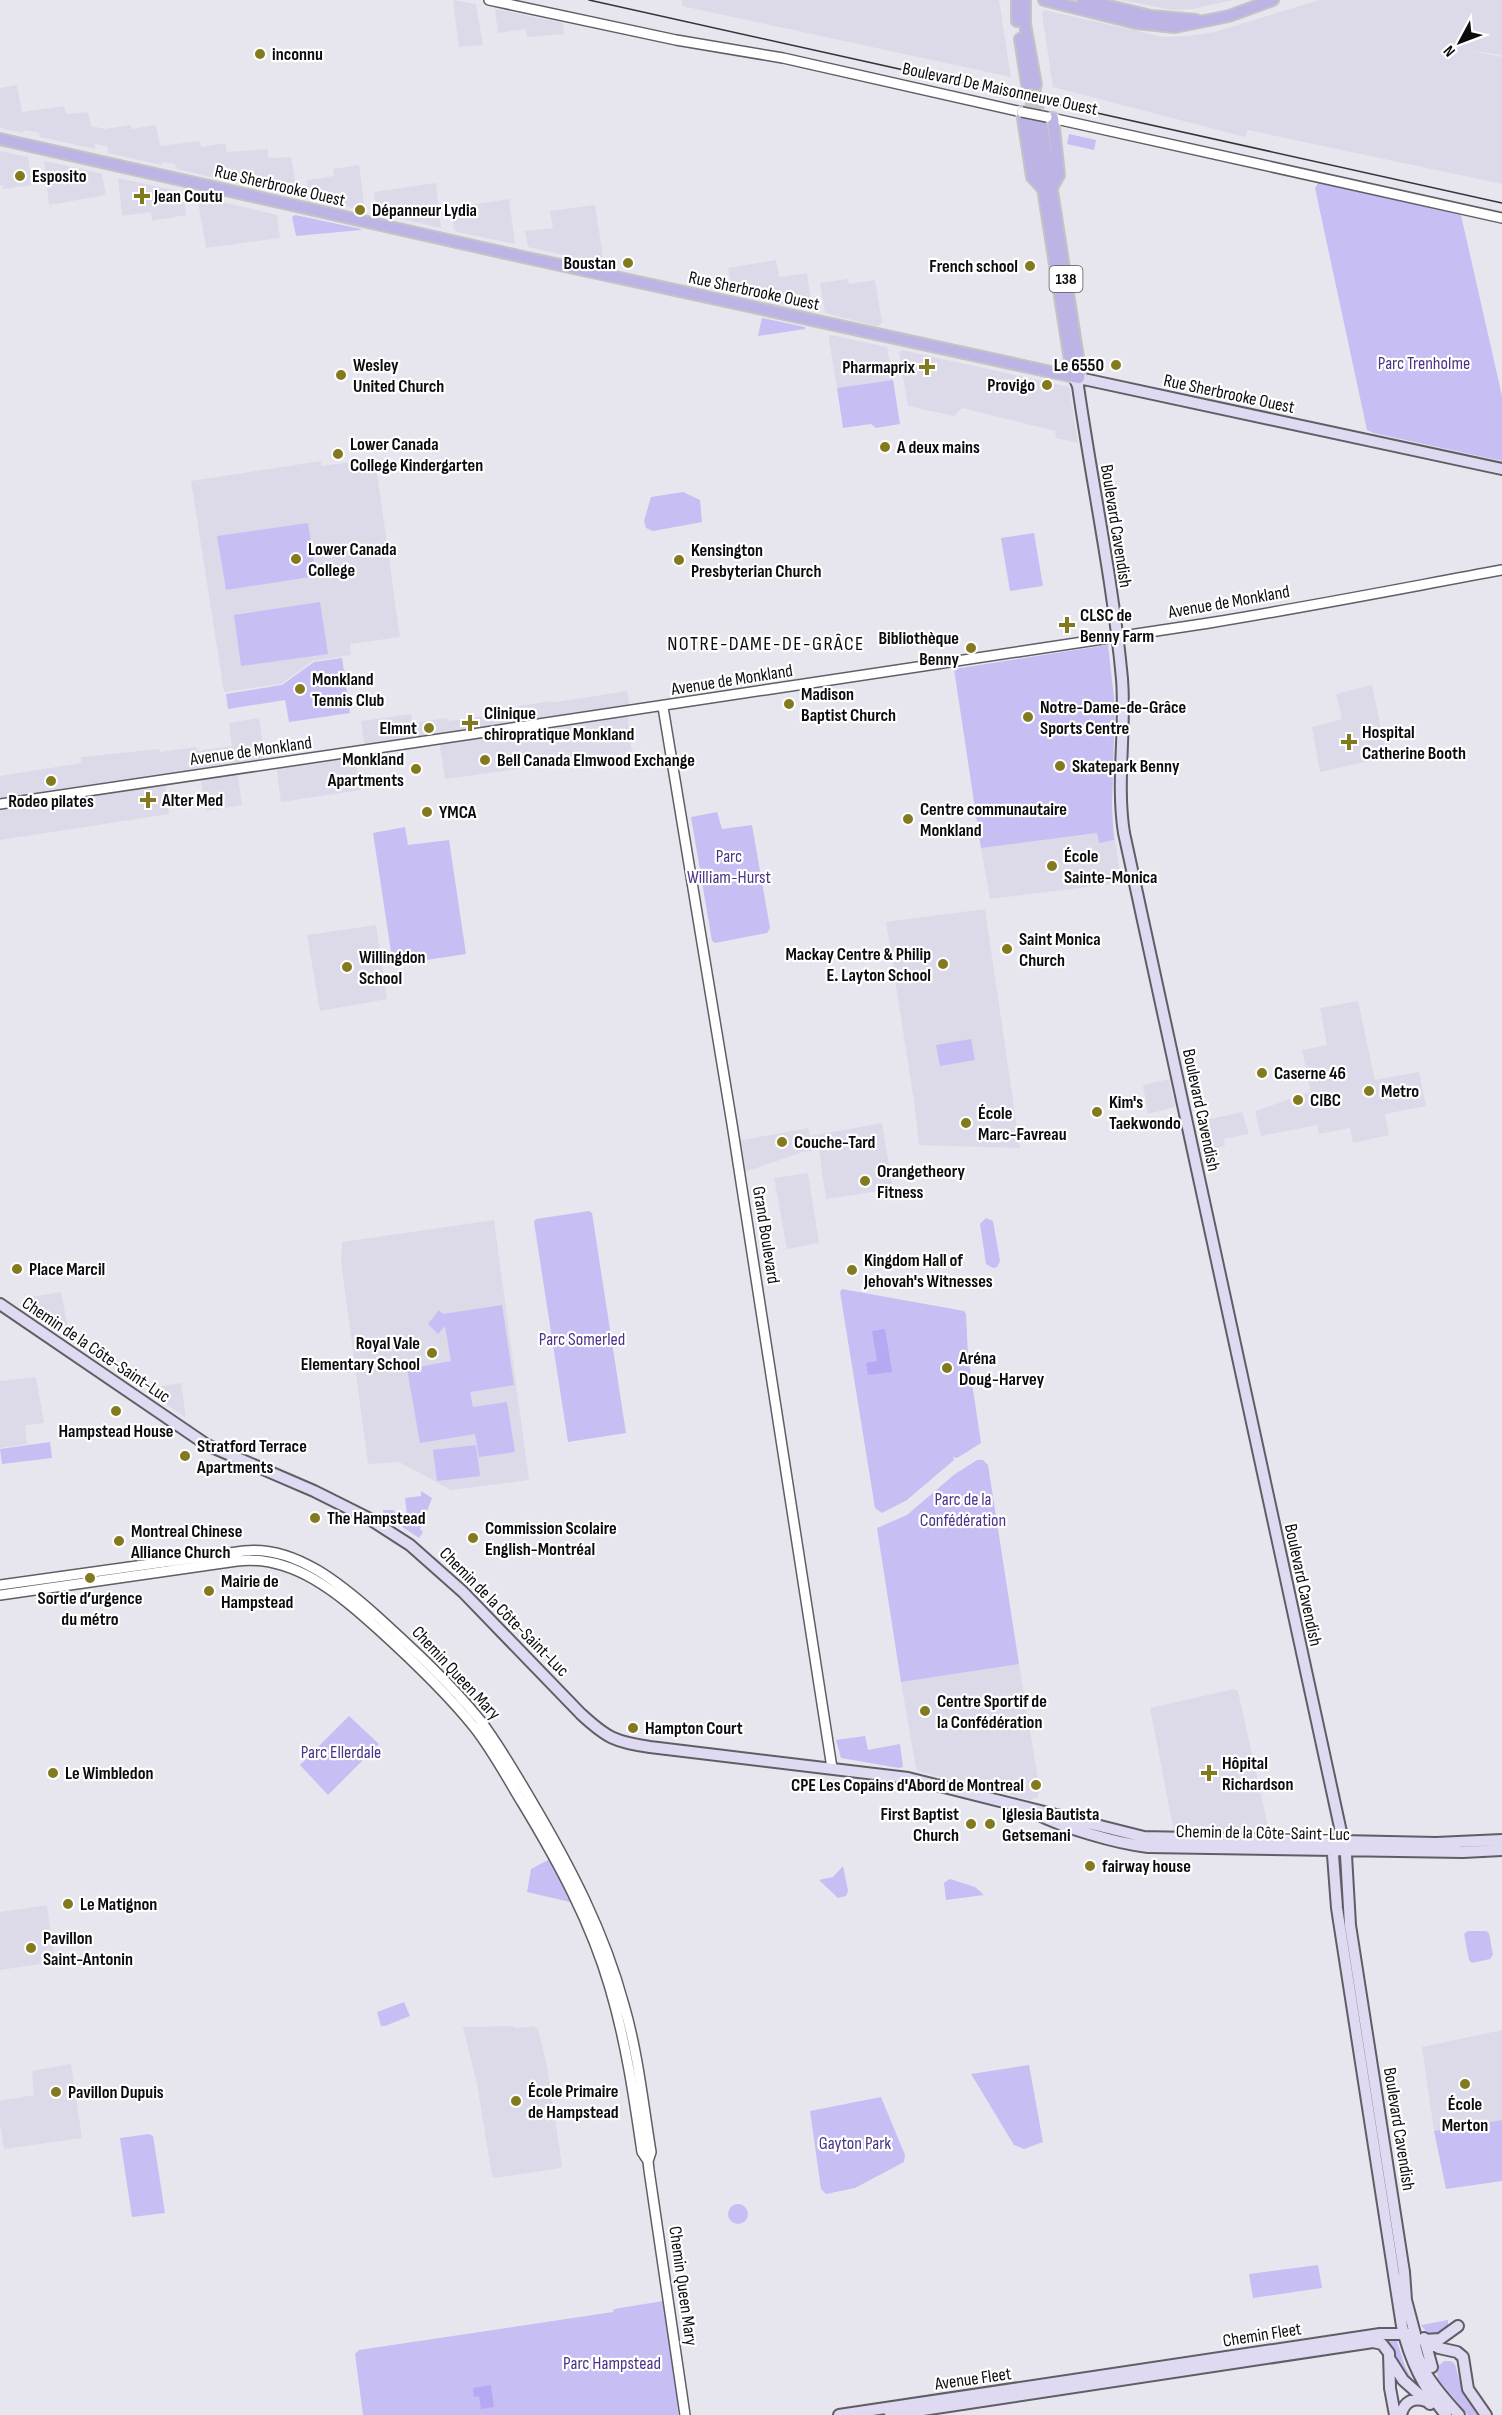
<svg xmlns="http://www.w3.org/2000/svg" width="1502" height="2415" viewBox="0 0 1502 2415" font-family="'Sofia Sans Condensed',sans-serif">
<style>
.built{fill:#dcdae9}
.green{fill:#c7bef3}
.water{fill:#b7a8f4}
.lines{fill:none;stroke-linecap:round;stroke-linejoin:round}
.primary-tunnel{stroke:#c6c5cc;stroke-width:10;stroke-dasharray:10 5;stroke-linecap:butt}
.tertiary-casing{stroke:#5f5e64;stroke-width:12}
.secondary-casing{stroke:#5f5e64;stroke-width:14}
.primary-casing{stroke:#c5c4c5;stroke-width:14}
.tertiary{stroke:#fff;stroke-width:9}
.secondary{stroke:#dfd9f2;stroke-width:10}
.primary{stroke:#beb3e5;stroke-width:10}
.rail{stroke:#333235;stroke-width:1.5}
.tertiary-bridge-casing{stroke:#5f5e64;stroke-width:12;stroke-linecap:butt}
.tertiary-bridge{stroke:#fff;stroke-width:9}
.poi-dot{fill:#83791e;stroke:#fff;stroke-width:2}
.labels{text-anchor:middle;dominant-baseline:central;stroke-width:4.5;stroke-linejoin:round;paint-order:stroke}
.shield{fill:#fff;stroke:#555456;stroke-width:1.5}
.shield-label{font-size:16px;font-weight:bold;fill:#0c0b0e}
.poi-label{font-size:18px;font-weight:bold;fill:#0c0b0e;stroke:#fff;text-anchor:start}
.street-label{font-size:18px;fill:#0c0b0e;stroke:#fff}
.park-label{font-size:18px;fill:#4c338a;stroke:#fff}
.neighbourhood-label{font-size:20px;letter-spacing:1.5px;fill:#0c0b0e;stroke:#fff}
</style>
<rect width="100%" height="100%" fill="#e7e6ee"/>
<path class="built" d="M453 0 476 4 483 45 459 47Z
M682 0H999L1011 77 682 6Z
M1121 0H1233L1193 9 1173 10Z
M1319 0H1502V55L1467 50 1502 57V184L1248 130 1245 137 1053 87 1042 14 1044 10 1164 37 1188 36 1215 32Z
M495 9 563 23 564 34 527 37 526 29 498 33Z
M17 85 22 112 64 106 66 114 88 112 91 126 105 129 130 125 132 129 156 125 160 146 200 141 201 147 225 143 227 152 268 149V158L291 157 297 191 295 194 245 184 244 180 230 177 228 181 176 169 175 164 163 162 161 165 108 153 107 146 95 144V149L40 137 39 133 25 130 23 133 0 128V88Z
M0 151 28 157 32 185 3 189V185H0Z
M44 161 100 173 102 174 106 195 49 205Z
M359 165 365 211 310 198 307 180 334 176 333 169Z
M118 178 183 192 186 215 152 221 151 212 122 216Z
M436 183 441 228 377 213 374 192Z
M197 196 277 215 280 238 206 248Z
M509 199 515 244 457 232 454 229 450 208Z
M595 205 604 264 528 247 525 231 553 228 550 211Z
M776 260 779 277 807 273 812 307 811 310 742 296V294H733L728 268Z
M848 279 849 284 875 280 882 322 880 325 876 326 825 313 820 283Z
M831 335 887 347 893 380 837 388 829 340V336Z
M902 350 1069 387 1078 443 1056 438 1055 431 962 408 954 416 908 406 899 353Z
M375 459 400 637 350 644 351 655 313 661 281 684 224 692 191 481 321 461V466Z
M1372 685 1387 757 1320 772 1312 727 1342 719 1336 694Z
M627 691 629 703 627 712 632 753 445 779 439 740 413 737 378 742 371 750H365L361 721 411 714 412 723 447 718 448 721 519 712 518 706 551 701 557 702Z
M259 718 266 765 237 770 242 805 206 811 200 775 165 780 169 814 0 840V776L82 763 81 757 159 749 160 752 196 747 197 751 232 746 229 723Z
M354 753 361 790 281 802 276 764Z
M1114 831 1121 883 990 899 981 848Z
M985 909 1020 1148 919 1145 914 1101 886 922Z
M376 925 387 999 320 1011 307 935Z
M1358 1001 1375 1080 1419 1072 1426 1106 1385 1114 1389 1135 1353 1143 1350 1128 1319 1134 1317 1125 1261 1136 1255 1111 1311 1092 1302 1050 1327 1045 1320 1008Z
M1169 1079 1175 1107 1148 1114 1143 1085Z
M1242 1112 1249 1134 1224 1139 1225 1146 1203 1151 1197 1122Z
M882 1123 893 1189 826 1199 819 1150 803 1152 742 1173 737 1141 808 1128 810 1136Z
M808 1173 819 1243 787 1249 774 1178Z
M494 1220 529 1480 451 1490 399 1462 368 1464 341 1261 342 1242Z
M61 1292 69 1333 67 1335 23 1307 21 1303 25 1298Z
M36 1377 44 1423 25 1425 27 1444 0 1448V1381Z
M181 1383 186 1418 157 1398 155 1387Z
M1019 1664 1040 1791 1037 1798 1030 1800 920 1772 916 1769 901 1682Z
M1234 1689 1238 1691 1271 1840 1175 1837 1150 1708Z
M47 1905 55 1962 0 1970V1912Z
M512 2026 516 2028 533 2026 538 2029 547 2066 562 2165 560 2168 495 2178 492 2176 477 2084 463 2027Z
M1502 2030V2120L1434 2131 1422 2047Z
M71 2064 82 2138 4 2149 0 2124V2101L34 2095 32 2071Z"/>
<path class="green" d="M1069 134 1096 140 1094 150 1067 144Z
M1322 182 1461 215 1502 396V461L1373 433 1367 430 1315 188 1318 183Z
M295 215 361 229V230L296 236 292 217Z
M762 318 805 327V329L758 336Z
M893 380 900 424 876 428 871 424 843 428 837 388Z
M683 492 700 500 702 522 653 531 646 528 644 521 651 497Z
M308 523 316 576 226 590 217 536Z
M1034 533 1043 586 1010 591 1001 538Z
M320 602 328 654 241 666 234 615Z
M1108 645 1115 706 1112 806 1114 840 1099 843 1097 833 981 848 954 669Z
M342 658 350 713 289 722 285 700 228 709 226 694 282 685 314 662Z
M717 812 722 829 752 825 770 928 767 933 715 943 712 941 691 817Z
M405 827 408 845 449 840 466 954 393 965 373 833Z
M971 1039 975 1060 940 1066 936 1045Z
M589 1211 592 1213 626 1433 568 1442 534 1222 536 1219Z
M986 1218 993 1221 1000 1261 997 1267 993 1268 986 1264 980 1224Z
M842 1289 964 1311 966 1314 968 1356 981 1443 957 1458 953 1457 954 1460 907 1500 882 1513 875 1508 840 1292Z
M502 1305 514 1385 470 1392 473 1407 507 1402 515 1452 479 1457 475 1434 420 1443 407 1369 451 1361 445 1326 438 1334 428 1324 439 1310 443 1314Z
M50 1442 52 1458 2 1464 0 1449Z
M476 1445 480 1476 437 1481 433 1450Z
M977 1460H983L988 1465 1019 1664 901 1682 877 1528 907 1515 955 1474Z
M421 1491 432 1498 420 1529 423 1532 419 1538 383 1514V1510H394L396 1516 407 1515 405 1498 421 1496Z
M349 1716 379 1744 328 1795 300 1765Z
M865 1736 868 1750 900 1744 903 1767 899 1768 841 1758 836 1740Z
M550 1859 571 1900 570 1902 527 1892 531 1869Z
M843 1866 848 1891 846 1896 838 1898 819 1880 833 1877Z
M950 1879 975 1887 984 1895 946 1900 944 1883Z
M1468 1931H1486L1489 1933 1493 1955 1490 1959 1472 1963 1469 1960 1464 1934Z
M404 2002 410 2016 385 2026H381L377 2012Z
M1029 2065 1043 2142 1024 2149 1014 2145 971 2074Z
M881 2097 905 2155 904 2162 855 2188 826 2194 821 2189 810 2111Z
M1502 2120V2181L1446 2189 1434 2131Z
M149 2134 153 2136 165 2213 132 2217 120 2138Z
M728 2214a10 10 0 1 1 20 0a10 10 0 1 1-20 0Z
M1318 2265 1322 2288 1253 2298 1249 2274Z
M663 2301 677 2393 678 2415H363L355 2354 359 2350 613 2312 614 2309Z
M1448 2320V2326L1440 2335 1428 2334 1421 2325Z
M1380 2337 1397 2341 1405 2366 1415 2385 1408 2382Z
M1444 2361H1451L1455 2364 1463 2394 1479 2409 1482 2415H1468L1438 2379 1436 2368Z"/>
<path class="water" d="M885 1329 892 1372 868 1375 866 1363 877 1361 872 1331Z
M491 2385 494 2407 481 2409 479 2396 474 2397 473 2388Z"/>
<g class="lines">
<path class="primary-tunnel" d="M1027 84 1032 118
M1036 85 1041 120"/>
<defs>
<path id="tertiary" d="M489 0 676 40 783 58 1022 112
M1047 117 1502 218
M663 707 732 1124 832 1768
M0 804C403 743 806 687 1209 623 1307 607 1404 588 1502 570
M0 1585 244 1551C295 1545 342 1585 378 1617 413 1649 450 1683 480 1720 499 1745 515 1773 531 1800 570 1866 604 1931 624 2005 638 2053 643 2103 651 2152L648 2161 649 2170 685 2415
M0 1595 237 1561C293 1554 339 1594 379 1630 412 1660 446 1692 474 1727 493 1751 507 1778 523 1804 558 1862 591 1922 610 1988 626 2042 634 2097 642 2152L648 2161"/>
<path id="secondary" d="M1074 377 1078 386C1092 484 1113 581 1122 679 1126 730 1116 783 1124 833L1346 1855 1350 1925 1404 2272 1406 2300 1415 2334C1412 2364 1440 2394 1459 2415
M1078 386 1079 378 1502 469
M0 1304 207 1445 314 1491 368 1518 410 1545 463 1592 581 1714C607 1738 615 1742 650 1747L908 1778 1144 1837 1436 1843 1502 1840
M1035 1813C1064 1828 1115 1843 1148 1847L1463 1852 1502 1850
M1340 1835 1333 1855 1337 1908 1402 2326C1410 2361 1423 2387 1446 2415
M1424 2338 1432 2367
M1424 2340 1439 2348 1457 2352 1463 2357 1468 2389 1486 2415
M1424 2340 1440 2339 1458 2326
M1391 2361 1403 2380 1430 2404
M839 2415 1380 2334H1408
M890 2415 1373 2342 1382 2344 1389 2353 1390 2388 1395 2415
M1401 2415C1404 2401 1414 2397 1426 2401"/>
<path id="primary" d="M1017 0V21
M1025 0V24L1036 85
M1044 0 1136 23 1175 27 1229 16 1273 0
M1083 0 1151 16 1196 20
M1020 39 1027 84
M1022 112 1032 177 1043 189
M1032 118 1071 367 1074 377
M0 139 523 257 1079 378 1080 370 1041 120
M1052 188 1059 175 1053 118"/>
</defs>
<use href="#tertiary" class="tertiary-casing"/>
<use href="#secondary" class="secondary-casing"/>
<use href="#primary" class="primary-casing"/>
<use href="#tertiary" class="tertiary"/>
<use href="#secondary" class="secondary"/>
<use href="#primary" class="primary"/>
<path class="rail" d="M589 0 1502 203"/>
<defs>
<path id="tertiary-bridge" d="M1022 112 1047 117"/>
</defs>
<use href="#tertiary-bridge" class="tertiary-bridge-casing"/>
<use href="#tertiary-bridge" class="tertiary-bridge"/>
</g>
<g class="poi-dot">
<circle cx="260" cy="54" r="6"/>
<circle cx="20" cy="176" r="6"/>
<path d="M139 187h6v6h6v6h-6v6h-6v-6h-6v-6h6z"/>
<circle cx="360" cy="210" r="6"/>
<circle cx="628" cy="263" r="6"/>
<circle cx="1030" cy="266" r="6"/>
<circle cx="1116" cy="365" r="6"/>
<path d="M924 358h6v6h6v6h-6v6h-6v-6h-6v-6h6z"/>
<circle cx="341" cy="375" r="6"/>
<circle cx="1047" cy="385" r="6"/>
<circle cx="885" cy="447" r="6"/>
<circle cx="338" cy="454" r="6"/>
<circle cx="296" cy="559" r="6"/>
<circle cx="679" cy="560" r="6"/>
<path d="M1064 616h6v6h6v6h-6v6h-6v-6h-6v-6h6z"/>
<circle cx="971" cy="648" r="6"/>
<circle cx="300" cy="689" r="6"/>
<circle cx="789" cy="704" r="6"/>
<circle cx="1028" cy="717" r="6"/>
<path d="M467 714h6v6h6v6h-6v6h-6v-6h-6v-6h6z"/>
<circle cx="429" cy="728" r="6"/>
<path d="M1346 733h6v6h6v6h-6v6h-6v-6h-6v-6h6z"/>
<circle cx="485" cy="760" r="6"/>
<circle cx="1060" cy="766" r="6"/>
<circle cx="416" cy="769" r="6"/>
<circle cx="51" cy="781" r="6"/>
<path d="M145 791h6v6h6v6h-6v6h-6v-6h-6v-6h6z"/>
<circle cx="427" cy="812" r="6"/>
<circle cx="908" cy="819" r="6"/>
<circle cx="1052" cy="866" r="6"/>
<circle cx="1007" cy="949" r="6"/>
<circle cx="943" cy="964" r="6"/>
<circle cx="347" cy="967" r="6"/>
<circle cx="1262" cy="1073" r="6"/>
<circle cx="1369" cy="1091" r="6"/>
<circle cx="1298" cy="1100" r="6"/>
<circle cx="1097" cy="1112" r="6"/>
<circle cx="966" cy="1123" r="6"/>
<circle cx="782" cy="1142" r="6"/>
<circle cx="865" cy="1181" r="6"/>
<circle cx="17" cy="1269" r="6"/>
<circle cx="852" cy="1270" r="6"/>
<circle cx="432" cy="1353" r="6"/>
<circle cx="947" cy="1368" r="6"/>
<circle cx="116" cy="1411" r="6"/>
<circle cx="185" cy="1456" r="6"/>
<circle cx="315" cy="1518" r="6"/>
<circle cx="473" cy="1538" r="6"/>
<circle cx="119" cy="1541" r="6"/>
<circle cx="90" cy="1578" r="6"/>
<circle cx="209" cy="1591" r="6"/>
<circle cx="925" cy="1711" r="6"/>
<circle cx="633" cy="1728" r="6"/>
<circle cx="53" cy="1773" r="6"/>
<path d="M1206 1764h6v6h6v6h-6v6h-6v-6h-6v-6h6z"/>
<circle cx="1036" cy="1785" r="6"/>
<circle cx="971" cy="1824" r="6"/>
<circle cx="990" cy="1824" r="6"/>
<circle cx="1090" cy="1866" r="6"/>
<circle cx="68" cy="1904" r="6"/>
<circle cx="31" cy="1948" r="6"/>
<circle cx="1465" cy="2084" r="6"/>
<circle cx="56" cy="2092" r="6"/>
<circle cx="516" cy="2101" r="6"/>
</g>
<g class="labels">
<rect class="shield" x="1049.5" y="266" width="33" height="26" rx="4.5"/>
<g class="shield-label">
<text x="1066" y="279">138</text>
</g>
<g class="poi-label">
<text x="272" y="54">inconnu</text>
<text x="32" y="176">Esposito</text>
<text x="154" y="196">Jean Coutu</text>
<text x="372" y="210">Dépanneur Lydia</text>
<text x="616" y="263" text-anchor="end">Boustan</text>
<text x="1018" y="266" text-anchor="end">French school</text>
<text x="353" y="365">Wesley<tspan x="353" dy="21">United Church</tspan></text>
<text x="1104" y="365" text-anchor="end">Le 6550</text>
<text x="915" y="367" text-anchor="end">Pharmaprix</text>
<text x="1035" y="385" text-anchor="end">Provigo</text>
<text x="350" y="444">Lower Canada<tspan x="350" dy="21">College Kindergarten</tspan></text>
<text x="897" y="447">A deux mains</text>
<text x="308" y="549">Lower Canada<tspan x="308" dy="21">College</tspan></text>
<text x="691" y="550">Kensington<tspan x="691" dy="21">Presbyterian Church</tspan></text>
<text x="1080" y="615">CLSC de<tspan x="1080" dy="21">Benny Farm</tspan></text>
<text x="959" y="638" text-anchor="end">Bibliothèque<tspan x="959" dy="21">Benny</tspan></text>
<text x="312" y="679">Monkland<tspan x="312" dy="21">Tennis Club</tspan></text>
<text x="801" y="694">Madison<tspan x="801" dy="21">Baptist Church</tspan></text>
<text x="1040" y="707">Notre-Dame-de-Grâce<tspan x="1040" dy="21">Sports Centre</tspan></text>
<text x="484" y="713">Clinique<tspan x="484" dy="21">chiropratique Monkland</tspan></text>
<text x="417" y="728" text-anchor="end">Elmnt</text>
<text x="1362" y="732">Hospital<tspan x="1362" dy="21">Catherine Booth</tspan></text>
<text x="404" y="759" text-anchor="end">Monkland<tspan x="404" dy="21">Apartments</tspan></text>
<text x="497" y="760">Bell Canada Elmwood Exchange</text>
<text x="1072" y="766">Skatepark Benny</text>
<text x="162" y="800">Alter Med</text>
<text x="51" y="801" text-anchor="middle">Rodeo pilates</text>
<text x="920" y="809">Centre communautaire<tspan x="920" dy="21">Monkland</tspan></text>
<text x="439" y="812">YMCA</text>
<text x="1064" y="856">École<tspan x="1064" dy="21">Sainte-Monica</tspan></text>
<text x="1019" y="939">Saint Monica<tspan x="1019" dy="21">Church</tspan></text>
<text x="931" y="954" text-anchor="end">Mackay Centre &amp; Philip<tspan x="931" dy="21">E. Layton School</tspan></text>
<text x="359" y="957">Willingdon<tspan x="359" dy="21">School</tspan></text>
<text x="1274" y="1073">Caserne 46</text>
<text x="1381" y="1091">Metro</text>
<text x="1310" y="1100">CIBC</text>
<text x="1109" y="1102">Kim's<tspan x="1109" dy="21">Taekwondo</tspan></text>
<text x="978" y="1113">École<tspan x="978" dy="21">Marc-Favreau</tspan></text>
<text x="794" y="1142">Couche-Tard</text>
<text x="877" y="1171">Orangetheory<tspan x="877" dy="21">Fitness</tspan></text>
<text x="864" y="1260">Kingdom Hall of<tspan x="864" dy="21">Jehovah's Witnesses</tspan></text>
<text x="29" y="1269">Place Marcil</text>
<text x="420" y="1343" text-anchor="end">Royal Vale<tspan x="420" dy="21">Elementary School</tspan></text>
<text x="959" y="1358">Aréna<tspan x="959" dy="21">Doug-Harvey</tspan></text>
<text x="116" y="1431" text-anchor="middle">Hampstead House</text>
<text x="197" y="1446">Stratford Terrace<tspan x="197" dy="21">Apartments</tspan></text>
<text x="327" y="1518">The Hampstead</text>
<text x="485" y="1528">Commission Scolaire<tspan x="485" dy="21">English-Montréal</tspan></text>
<text x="131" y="1531">Montreal Chinese<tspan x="131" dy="21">Alliance Church</tspan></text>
<text x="221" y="1581">Mairie de<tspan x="221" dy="21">Hampstead</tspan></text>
<text x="90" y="1598" text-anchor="middle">Sortie d’urgence<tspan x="90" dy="21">du métro</tspan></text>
<text x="937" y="1701">Centre Sportif de<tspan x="937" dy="21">la Confédération</tspan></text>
<text x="645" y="1728">Hampton Court</text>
<text x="1222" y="1763">Hôpital<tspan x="1222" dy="21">Richardson</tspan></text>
<text x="65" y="1773">Le Wimbledon</text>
<text x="1024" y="1785" text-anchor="end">CPE Les Copains d'Abord de Montreal</text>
<text x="959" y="1814" text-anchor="end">First Baptist<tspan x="959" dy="21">Church</tspan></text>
<text x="1002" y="1814">Iglesia Bautista<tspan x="1002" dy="21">Getsemani</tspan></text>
<text x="1102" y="1866">fairway house</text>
<text x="80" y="1904">Le Matignon</text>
<text x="43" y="1938">Pavillon<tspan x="43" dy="21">Saint-Antonin</tspan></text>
<text x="528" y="2091">École Primaire<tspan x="528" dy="21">de Hampstead</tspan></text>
<text x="68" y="2092">Pavillon Dupuis</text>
<text x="1465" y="2104" text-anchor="middle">École<tspan x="1465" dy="21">Merton</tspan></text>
</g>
<g class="street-label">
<text transform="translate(1000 89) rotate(12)">Boulevard De Maisonneuve Ouest</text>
<text transform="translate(280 186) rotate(13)">Rue Sherbrooke Ouest</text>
<text transform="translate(754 291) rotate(12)">Rue Sherbrooke Ouest</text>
<text transform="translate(1229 394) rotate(12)">Rue Sherbrooke Ouest</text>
<text transform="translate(1116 526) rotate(81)">Boulevard Cavendish</text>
<text transform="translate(1229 602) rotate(-10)">Avenue de Monkland</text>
<text transform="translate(732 680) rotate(-9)">Avenue de Monkland</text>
<text transform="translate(251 751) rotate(-8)">Avenue de Monkland</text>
<text transform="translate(1201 1110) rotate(78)">Boulevard Cavendish</text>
<text transform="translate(766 1235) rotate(81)">Grand Boulevard</text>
<text transform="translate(96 1350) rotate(34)">Chemin de la Côte-Saint-Luc</text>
<text transform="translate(1303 1585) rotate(78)">Boulevard Cavendish</text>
<text transform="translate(504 1612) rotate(45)">Chemin de la Côte-Saint-Luc</text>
<text transform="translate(456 1673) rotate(47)">Chemin Queen Mary</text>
<text transform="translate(1263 1833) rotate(1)">Chemin de la Côte-Saint-Luc</text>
<text transform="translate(1399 2129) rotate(81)">Boulevard Cavendish</text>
<text transform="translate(683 2286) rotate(82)">Chemin Queen Mary</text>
<text transform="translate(1262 2335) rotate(-9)">Chemin Fleet</text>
<text transform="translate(973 2379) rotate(-8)">Avenue Fleet</text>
</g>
<g class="park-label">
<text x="1424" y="363">Parc Trenholme</text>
<text x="729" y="856">Parc<tspan x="729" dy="21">William-Hurst</tspan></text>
<text x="582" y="1339">Parc Somerled</text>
<text x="963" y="1499">Parc de la<tspan x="963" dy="21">Confédération</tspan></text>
<text x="341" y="1752">Parc Ellerdale</text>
<text x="855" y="2143">Gayton Park</text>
<text x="612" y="2363">Parc Hampstead</text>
</g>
<g class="neighbourhood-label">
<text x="766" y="644">NOTRE-DAME-DE-GRÂCE</text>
</g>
</g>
<g transform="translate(1460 42) rotate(229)" stroke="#ffffff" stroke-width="4.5" paint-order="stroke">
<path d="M0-4.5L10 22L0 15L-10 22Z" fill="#0c0b0e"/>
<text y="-9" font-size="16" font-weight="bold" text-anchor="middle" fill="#0c0b0e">N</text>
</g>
</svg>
